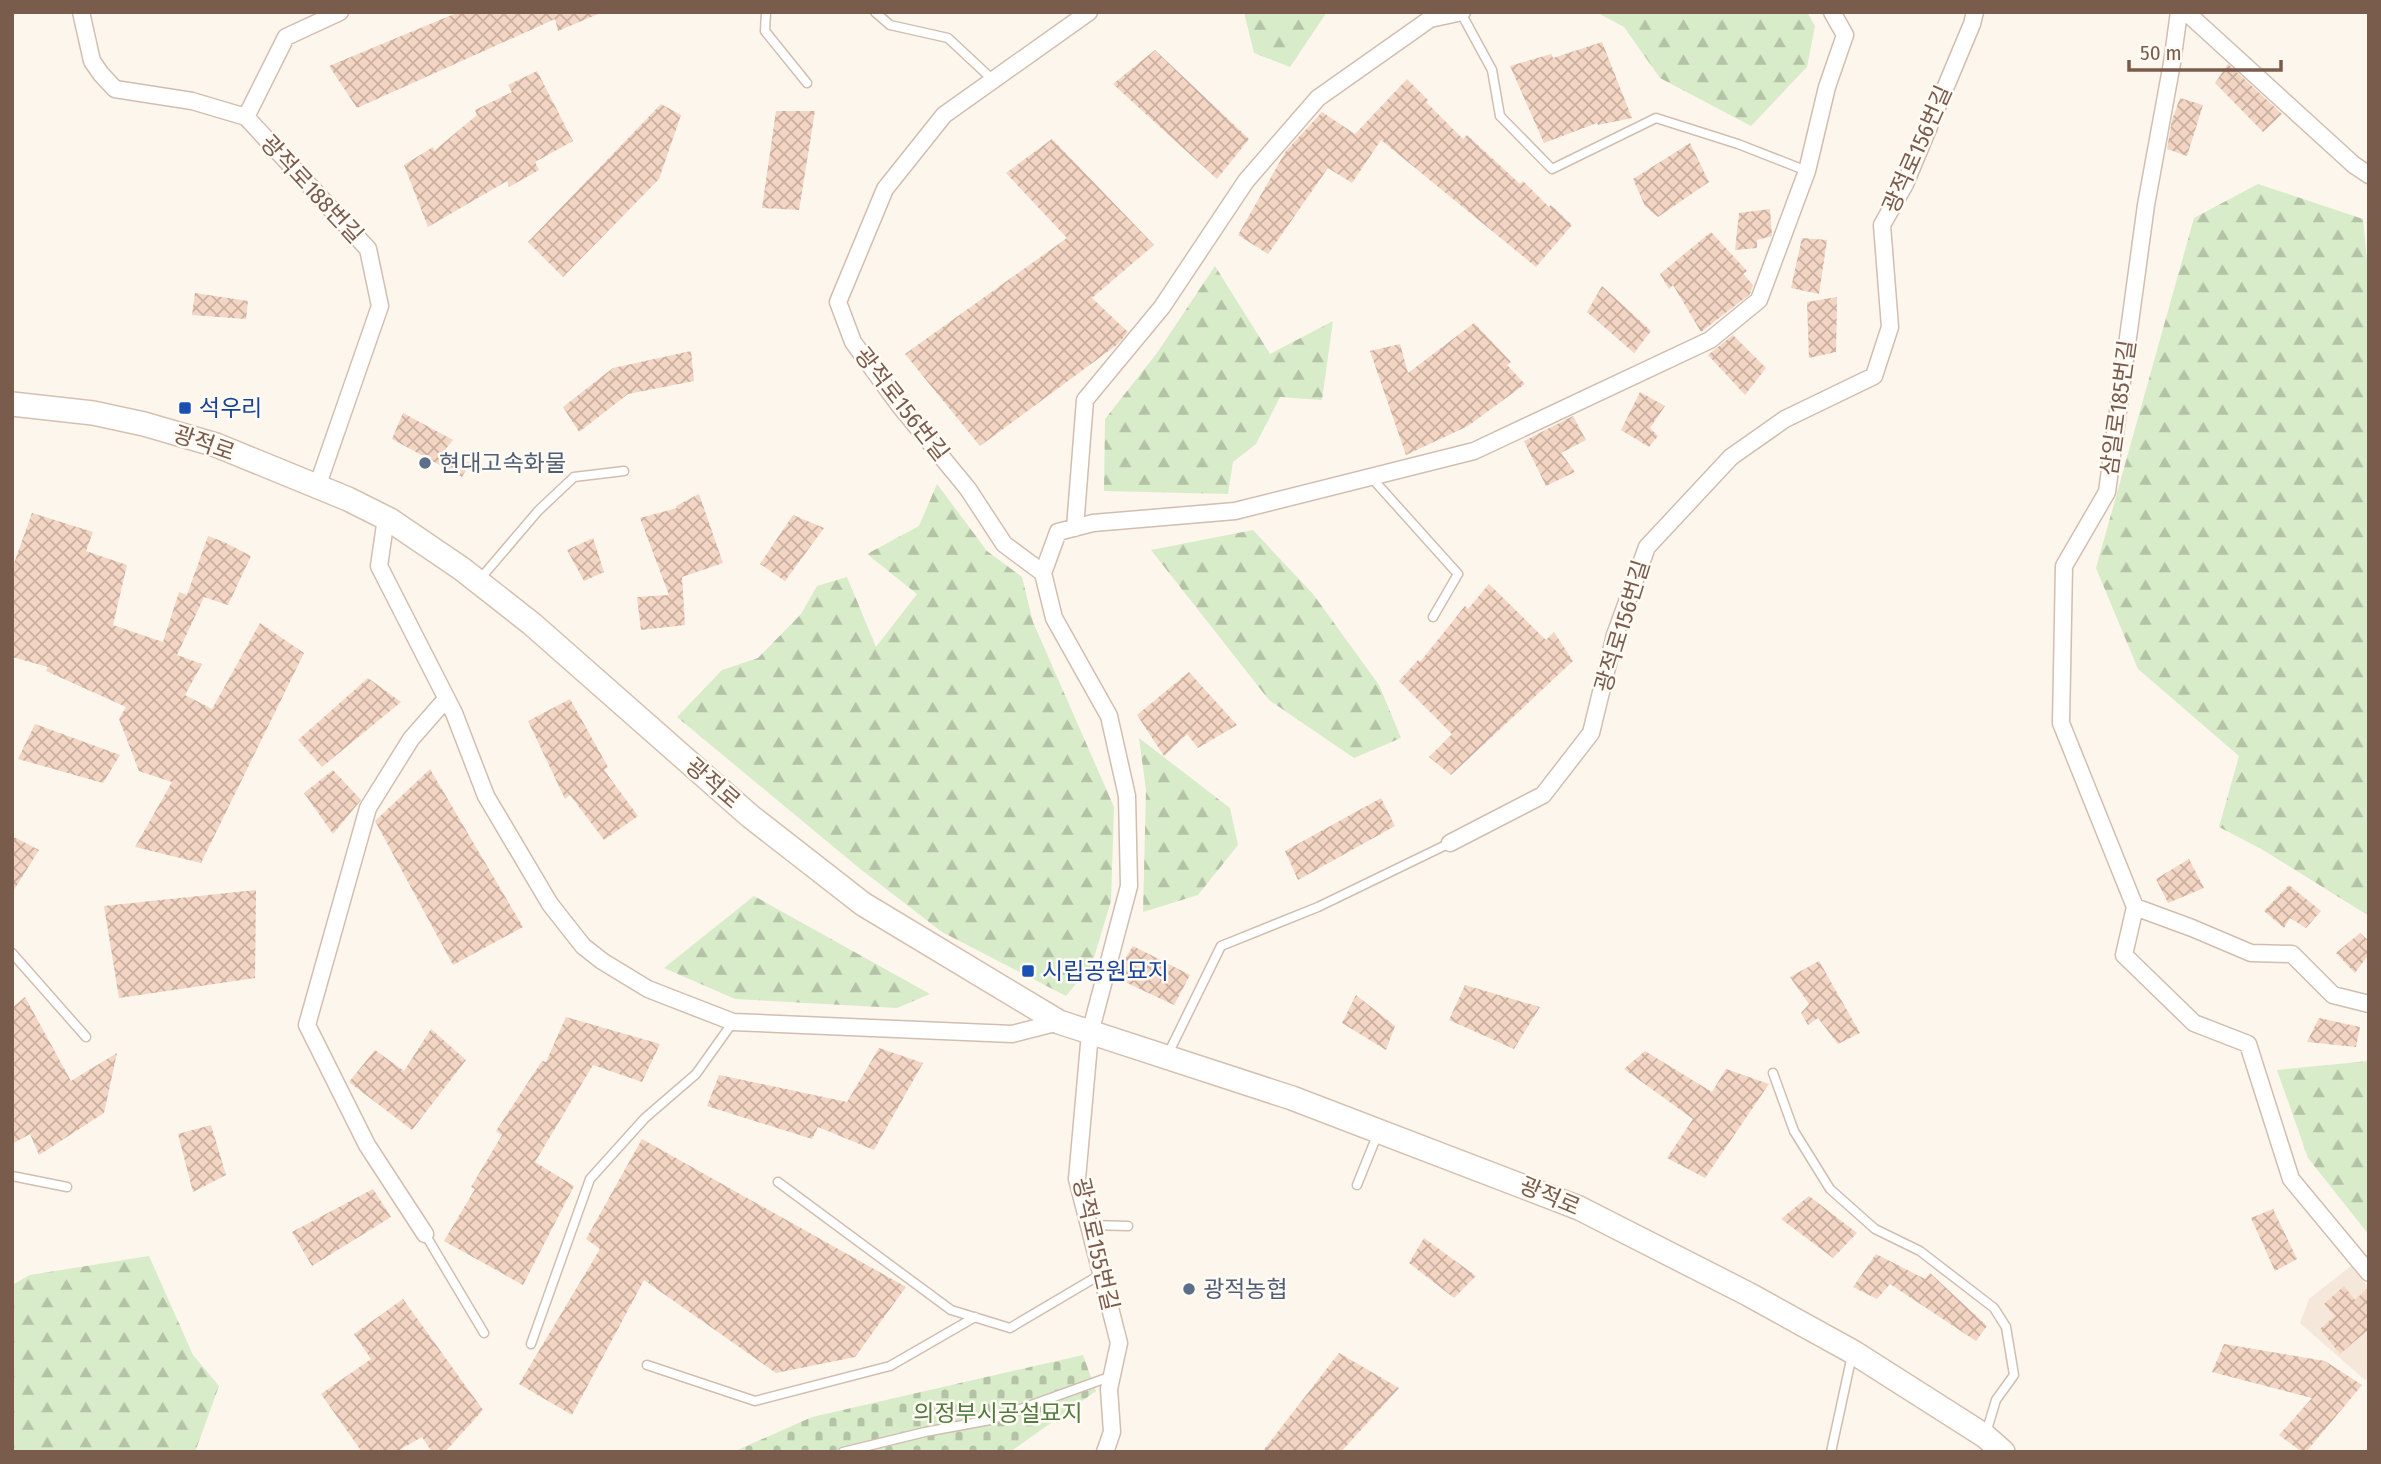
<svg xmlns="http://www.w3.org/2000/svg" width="2381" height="1464" viewBox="0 0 2381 1464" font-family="'Fira Sans Condensed','Noto Sans KR',sans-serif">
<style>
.residential{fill:#f5e8da}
.forest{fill:url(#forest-firs)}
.cemetery{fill:url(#cemetery-stones)}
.building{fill:url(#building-cross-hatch)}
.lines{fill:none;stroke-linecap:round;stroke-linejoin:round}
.service-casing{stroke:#d1beb0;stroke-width:11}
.minor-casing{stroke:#d1beb0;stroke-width:19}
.secondary-casing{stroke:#d6c0b0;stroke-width:26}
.service{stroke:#fff;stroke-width:8}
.minor{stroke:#fff;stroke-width:16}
.secondary{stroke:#fff;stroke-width:23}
.transit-dot{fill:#1a4fb4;stroke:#fffaf3;stroke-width:2.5}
.service-dot{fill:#5c6f8a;stroke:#fffaf3;stroke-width:2.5}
.labels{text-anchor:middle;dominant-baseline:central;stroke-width:5;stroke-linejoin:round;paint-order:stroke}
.street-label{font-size:23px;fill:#7a5c4d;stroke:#fffaf3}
.transit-label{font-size:23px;fill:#164399;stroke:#fffaf3;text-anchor:start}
.service-label{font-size:23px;fill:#4e5e75;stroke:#fffaf3;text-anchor:start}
.park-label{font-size:23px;fill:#537a41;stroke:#fffaf3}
</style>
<defs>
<pattern id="forest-firs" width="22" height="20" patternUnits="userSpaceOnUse" patternTransform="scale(1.75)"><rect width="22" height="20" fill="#d8ecc9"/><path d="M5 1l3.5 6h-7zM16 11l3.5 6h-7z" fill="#b4c2a5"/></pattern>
<pattern id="cemetery-stones" width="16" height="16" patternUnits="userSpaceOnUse" patternTransform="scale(1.75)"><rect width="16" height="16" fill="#d8ecc9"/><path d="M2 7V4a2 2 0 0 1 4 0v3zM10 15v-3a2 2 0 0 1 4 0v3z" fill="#b4c2a5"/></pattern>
<pattern id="building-cross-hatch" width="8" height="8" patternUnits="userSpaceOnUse" patternTransform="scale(1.75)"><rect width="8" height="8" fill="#f3d5c3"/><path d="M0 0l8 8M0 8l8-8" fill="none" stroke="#cab0a1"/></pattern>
</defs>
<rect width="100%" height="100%" fill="#fdf6ec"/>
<path class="residential" d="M2351 1266 2369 1288V1376L2365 1380 2300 1323 2309 1299Z"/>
<path class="forest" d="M1244 12H1327L1290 67 1254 53Z
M1596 12H1807L1815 26 1807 67 1751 126 1660 78 1624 27Z
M2258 184 2363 219 2369 279V916L2263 850 2219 827 2239 756 2138 669 2096 568 2194 218Z
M1215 266 1270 354 1333 321 1322 400 1280 397 1256 444 1233 462 1228 494 1104 491 1105 419 1157 353Z
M937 484 987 551 1022 577 1033 622 1114 807 1111 901 1092 964 1066 996 942 932 859 868 677 717 722 670 758 658 801 614 817 586 847 577 876 647 917 594 867 554 919 526Z
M1253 530 1313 594 1379 685 1401 738 1354 758 1269 700 1151 550Z
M1139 738 1230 808 1238 845 1198 895 1143 912 1146 790Z
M754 896 930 994 897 1008 735 999 664 968Z
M2369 1061V1235L2308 1158 2277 1070Z
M149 1256 193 1355 219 1386 195 1452H12V1285L30 1275Z"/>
<path class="cemetery" d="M1083 1355 1096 1391 1010 1452H733L812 1417Z"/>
<path class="building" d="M459 12H603L558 31 555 19 357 108 329 66Z
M1602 42 1632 118 1598 125 1597 123 1544 143 1510 66 1551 54 1553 58Z
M1155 50 1249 139 1217 179 1113 84Z
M2228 64 2282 114 2263 132 2215 83Z
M537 71 573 141 535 162 539 170 509 187 507 181 428 227 404 165 433 147 434 151 477 115 475 110 512 92 508 85Z
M1407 79 1428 100 1426 102 1463 139 1467 135 1520 184 1523 181 1549 207 1551 205 1572 225 1536 267 1381 140 1352 183 1328 168 1268 254 1238 235 1286 151 1322 112 1355 134Z
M2180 98 2203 105 2187 156 2167 149 2172 120Z
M661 104 681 115 659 179 563 277 528 242Z
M776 111H815L799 210 762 208Z
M1052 139 1154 245 1092 298 1128 332 1118 344 980 446 905 354 1067 238 1006 173Z
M1690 143 1709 182 1658 217 1645 206 1633 179Z
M1770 209 1772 236 1757 240V248L1735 250 1739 213Z
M1711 232 1747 271 1743 274 1753 285 1750 294 1701 332 1673 285 1669 289 1660 274Z
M1802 238 1827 240 1819 294 1791 288Z
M1602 286 1651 331 1634 353 1587 312Z
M195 293 248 301 246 319 192 315Z
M1837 297 1836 352 1809 358 1807 302Z
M1474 323 1511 362 1507 365 1525 384 1468 426 1406 455 1370 351 1400 344 1408 373Z
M1733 335 1766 368 1745 395 1708 355Z
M691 351 694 381 628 394 579 432 563 407 613 368Z
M1640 392 1665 406 1650 428 1658 436 1649 447 1621 430Z
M403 413 453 440 445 450 470 463 462 477 392 439Z
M1573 416 1586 440 1561 453 1575 472 1546 486 1524 441Z
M699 494 723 563 682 577 685 625 641 630 637 597 669 595 640 518 677 508 676 506Z
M32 513 93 532 86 551 127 565 113 625 163 642 179 592 187 595 208 536 224 542 251 556 228 605 204 597 177 655 202 664 185 695 212 709 260 623 304 653 201 863 135 847 172 782 139 771 119 719 126 707 46 671 48 667 12 657V569Z
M793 515 824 528 785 581 760 564Z
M593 538 604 572 584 581 567 550Z
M1489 584 1546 640 1554 632 1573 661 1451 775 1429 757 1452 734 1399 681 1418 660 1420 662 1465 606 1468 609Z
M1189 672 1237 725 1198 748 1187 734 1164 756 1137 715Z
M368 678 401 702 322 767 298 740Z
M570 699 608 767 604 770 638 816 604 840 570 795 565 799 528 721Z
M35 724 120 755 103 783 18 759Z
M430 769 523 927 453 965 375 821Z
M333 770 361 800 333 834 304 793Z
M1381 798 1395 826 1298 880 1285 851Z
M12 836 39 850 12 893Z
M2189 859 2204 888 2168 903 2156 879Z
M2289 885 2321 911 2306 928 2290 918 2284 928 2264 911Z
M256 890 255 978 119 998 104 906Z
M2360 933 2369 941V954L2355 973 2336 953Z
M1133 946 1190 975 1174 1005 1127 983 1120 967Z
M1819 961 1860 1033 1838 1044 1818 1018 1808 1025 1801 1013 1809 1004 1790 977Z
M1465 985 1540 1007 1514 1049 1449 1020Z
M1356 995 1395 1026 1386 1050 1342 1023Z
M25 997 71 1081 117 1053 104 1113 39 1155 30 1134 12 1144V1008Z
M566 1017 660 1044 642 1082 593 1065 535 1162 574 1186 523 1285 444 1241 475 1189 471 1187 502 1135 496 1131 542 1061 546 1062Z
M2319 1018 2360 1027 2356 1047 2307 1042Z
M431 1029 466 1060 412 1130 349 1082 375 1050 404 1071Z
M879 1048 923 1063 874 1150 818 1127 812 1139 707 1106 719 1075 847 1102Z
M1645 1051 1712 1092 1726 1069 1769 1084 1705 1178 1667 1158 1693 1119 1624 1069Z
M211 1125 226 1175 193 1192 178 1134Z
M642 1139 906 1287 855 1357 776 1373 644 1280 572 1415 519 1384 600 1249 586 1239Z
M373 1189 391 1217 312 1266 292 1232Z
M1809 1196 1857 1233 1833 1258 1781 1219Z
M2273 1209 2297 1259 2275 1271 2251 1218Z
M1424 1238 1476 1276 1454 1298 1409 1263Z
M1876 1254 1925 1279 1930 1273 1987 1326 1976 1341 1890 1284 1877 1299 1853 1287Z
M2344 1286 2355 1300 2369 1287V1329L2340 1354 2320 1329 2335 1316 2324 1304Z
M403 1299 483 1410 445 1452H432L422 1437 396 1452H362L321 1394 371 1359 354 1334Z
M2224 1344 2325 1361 2362 1385 2306 1452H2302L2279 1435 2312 1398 2212 1372Z
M1339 1353 1399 1388 1341 1452H1262Z"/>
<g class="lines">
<defs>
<path id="service" d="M766 12 765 31 807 83
M875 12 890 25 948 38 993 80
M1461 13 1492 70 1500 116 1552 169 1656 118 1738 144 1807 171
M1370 476 1458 574 1433 617
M480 579 538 511 574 477 624 471
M12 953 86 1037
M1168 1054 1221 946 1318 907 1450 843
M1773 1073 1794 1131 1830 1189 1875 1229 1920 1251 1994 1308 2006 1327 2014 1375 1996 1400 1986 1433
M12 1176 67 1187
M778 1182 951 1310 1010 1328 1103 1273
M1357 1185 1378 1133
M1090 1225 1128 1226
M425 1234 484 1333
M531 1344 590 1179 645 1118 696 1074 733 1022
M647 1365 755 1401 890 1366 975 1317
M843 1452 925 1432 990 1420 1112 1376
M1831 1452 1852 1355"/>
<path id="minor" d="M81 12 92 61 101 74 115 89 192 101 246 117
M2179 12 2172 63 2146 205 2107 492 2064 566 2061 723 2135 907 2124 955 2194 1023 2248 1044 2291 1179 2369 1273
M2186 12 2354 165 2369 175
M317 487 380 306 368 249 246 117 286 37 340 12
M386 518 379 566 454 713 486 796 550 904 583 946 602 961 648 989 733 1022 1012 1034 1059 1022
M1075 528 1085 400 1162 307 1246 181 1318 98 1430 19 1462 12
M1043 573 1004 544 968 489 899 405 853 342 838 302 885 189 944 115 1089 12
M1450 843 1543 795 1591 733 1615 635 1647 547 1731 457 1785 419 1874 376 1890 327 1882 225 1905 184 1972 24 1975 12
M2135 907 2192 928 2251 953 2292 954 2333 995 2369 1004
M425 1234 367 1145 307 1025 368 808 411 739 446 699
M1105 1452 1112 1432 1109 1389 1119 1343 1077 1179 1090 1033 1129 886 1127 796 1109 716 1054 618 1043 573 1058 532 1093 523 1235 511 1474 451 1710 340 1759 300 1807 171 1827 87 1845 35 1832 12"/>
<path id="secondary" d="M12 404 93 413 144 424 216 445 348 499 390 520 462 569 532 624 750 816 863 904 1059 1022 1292 1098 1579 1208 1748 1294 1853 1352 1985 1436 2003 1452"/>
</defs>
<use href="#service" class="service-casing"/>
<use href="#minor" class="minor-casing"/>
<use href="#secondary" class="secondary-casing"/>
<use href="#service" class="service"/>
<use href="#minor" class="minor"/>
<use href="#secondary" class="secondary"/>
</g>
<g class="transit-dot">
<rect x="178" y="401" width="14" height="14" rx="3.5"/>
<rect x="1021" y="964" width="14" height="14" rx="3.5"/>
</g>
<g class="service-dot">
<circle cx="425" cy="463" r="7"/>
<circle cx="1189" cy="1289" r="7"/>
</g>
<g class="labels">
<g class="street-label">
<text transform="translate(1917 149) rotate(-66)">광적로156번길</text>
<text transform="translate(312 189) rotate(47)">광적로188번길</text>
<text transform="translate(902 404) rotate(52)">광적로156번길</text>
<text transform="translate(2118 408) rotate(-82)">삼일로185번길</text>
<text transform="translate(204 443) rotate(19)">광적로</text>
<text transform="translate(1622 626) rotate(-73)">광적로156번길</text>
<text transform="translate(713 783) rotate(41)">광적로</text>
<text transform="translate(1550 1196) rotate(23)">광적로</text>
<text transform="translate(1096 1244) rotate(77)">광적로155번길</text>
</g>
<g class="transit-label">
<text x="199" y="408">석우리</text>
<text x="1042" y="971">시립공원묘지</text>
</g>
<g class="service-label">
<text x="439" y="463">현대고속화물</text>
<text x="1203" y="1289">광적농협</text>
</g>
<g class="park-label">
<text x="998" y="1413">의정부시공설묘지</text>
</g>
</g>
<rect width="2381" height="1464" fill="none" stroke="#7a5c4d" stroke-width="28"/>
<path d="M2129 60v10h152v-10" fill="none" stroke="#7a5c4d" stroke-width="3.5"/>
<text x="2140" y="60" font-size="21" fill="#7a5c4d" stroke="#fffaf3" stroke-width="5" paint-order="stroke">50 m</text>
</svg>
